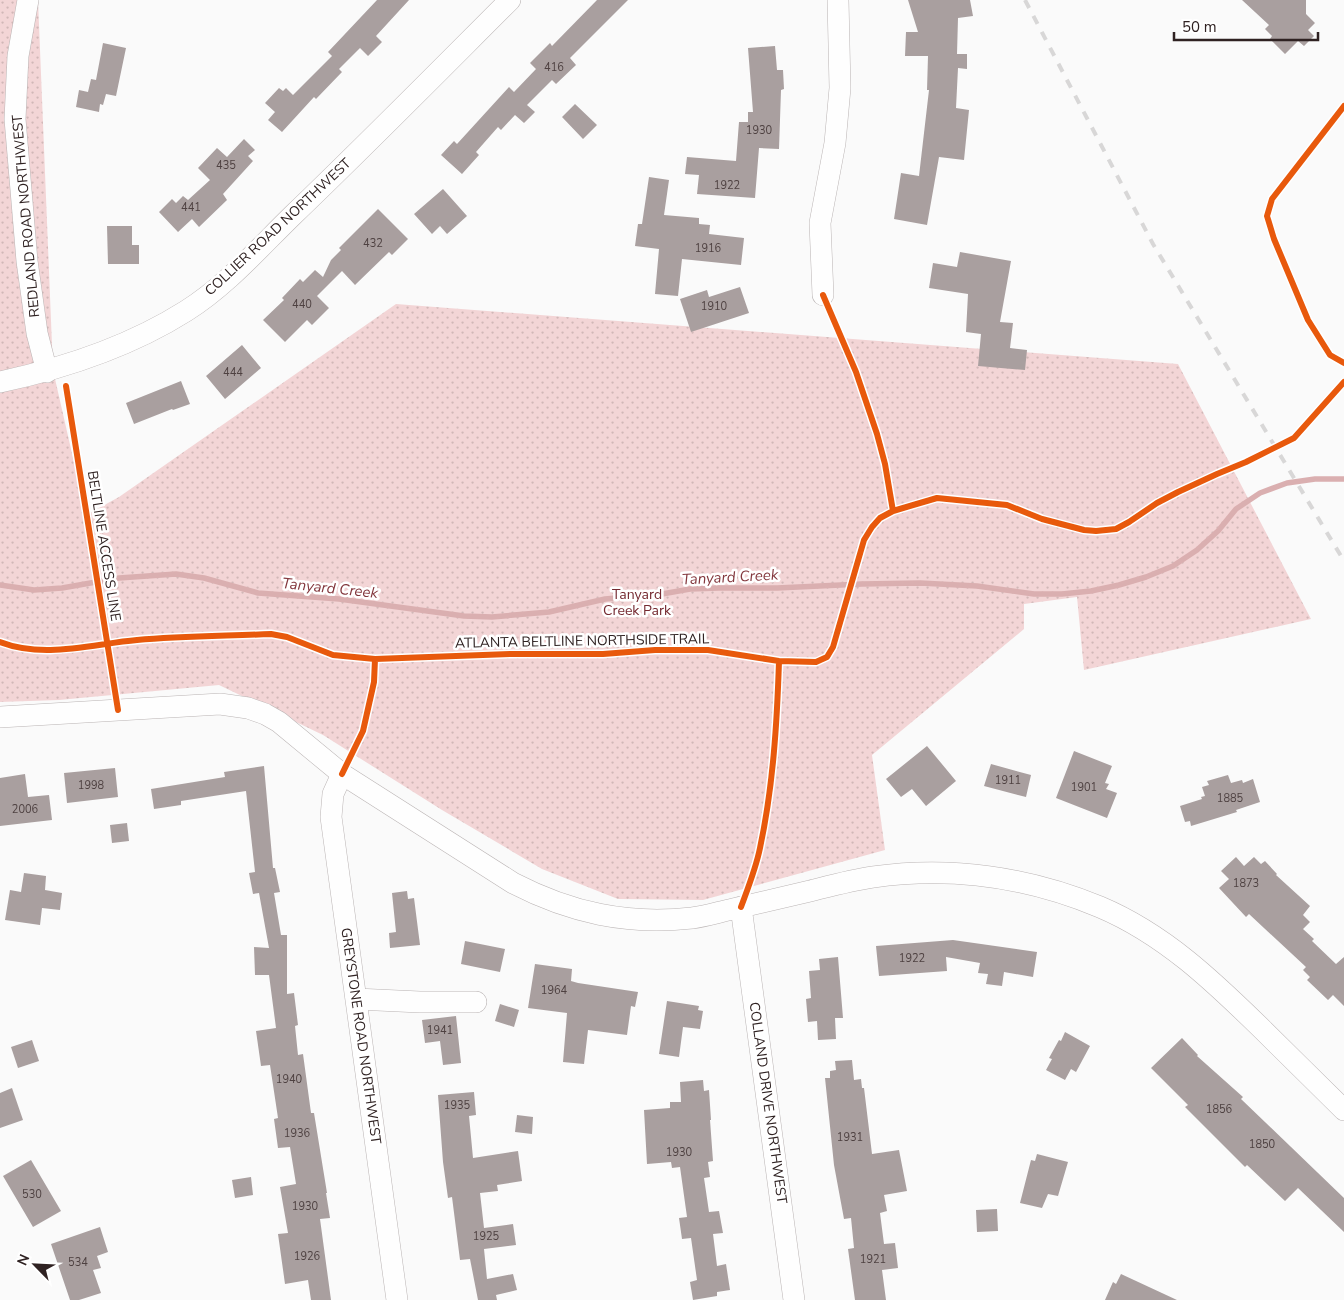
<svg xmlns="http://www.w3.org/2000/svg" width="1344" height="1300" viewBox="0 0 1344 1300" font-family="'Nunito Sans',sans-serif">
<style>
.park{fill:url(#park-dots)}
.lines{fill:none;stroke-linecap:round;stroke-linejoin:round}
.stream{stroke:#daafb0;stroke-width:5.5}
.building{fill:#a99f9f}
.minor-casing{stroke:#bab4b4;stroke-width:22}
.minor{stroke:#fefefe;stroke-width:21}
.rail{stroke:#d8d7d7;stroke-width:4;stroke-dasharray:9 9;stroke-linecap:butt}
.cycleway-casing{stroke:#fff;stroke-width:9}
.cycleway{stroke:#e8590c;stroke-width:6}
.labels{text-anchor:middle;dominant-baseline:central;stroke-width:5;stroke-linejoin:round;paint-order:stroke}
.number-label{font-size:11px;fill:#4e4141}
.street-label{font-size:14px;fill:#2f2222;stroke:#fff}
.park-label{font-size:14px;fill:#742930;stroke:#fff}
.water-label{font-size:15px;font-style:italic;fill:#83373d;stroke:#fff}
</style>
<defs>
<pattern id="park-dots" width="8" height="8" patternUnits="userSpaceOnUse" patternTransform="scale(1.25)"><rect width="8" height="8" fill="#f3d5d6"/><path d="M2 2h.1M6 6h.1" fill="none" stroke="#d1b7b7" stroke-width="1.8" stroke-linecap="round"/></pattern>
</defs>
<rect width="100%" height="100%" fill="#fafafa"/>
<path class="park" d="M0 0H38L53 370 86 515 119 497 396 304 1178 364 1311 619 1084 670 1077 597 1024 604V629L872 755 885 850 703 900 618 899 542 869 442 810 323 735 219 685 59 700 0 702Z"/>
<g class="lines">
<path class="stream" d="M0 585 34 590 62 588 119 578 176 574 204 578 258 593 339 599 464 616 492 617 549 612 605 599 662 594 690 589 719 588H777L862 584 920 583 977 586 1034 594H1062L1091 591 1119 585 1146 577 1173 566 1197 550 1218 531 1236 509 1260 493 1287 483 1315 479H1344"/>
</g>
<path class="building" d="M377 0H409L376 36 382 42 368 56 360 48 339 69 342 72 316 99 314 97 282 132 268 120 275 112 265 103 279 88 283 91 286 88 293 95 332 56 328 52Z
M597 0H628L570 58 576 65 556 84 552 80 527 105 535 112 524 123 515 115 501 130 498 127 476 152 479 155 462 174 441 155 454 141 457 144 509 87 514 92 536 69 530 63 550 43 552 46Z
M908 0H970L973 16 958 18 957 54H967V69L958 68 956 108 969 110 964 160 939 157 927 225 894 219 901 173 919 176 929 90H927L928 56H905L906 32H918Z
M1242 0H1306V14L1315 23 1308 30 1314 36 1304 46 1298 41 1285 54 1270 39 1272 36 1265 29 1269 25Z
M103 43 126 48 116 96 106 94 103 105 100 104 99 112 76 107 79 90 88 92 91 79 96 80Z
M775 46 777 70H783L784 89 781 90 779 149 759 148 755 198 697 194 699 175 685 174 687 157 736 161 739 122H748V112H753L748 48Z
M575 104 597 125 583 139 562 117Z
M244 139 255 150 248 156 253 161 223 194 227 200 199 227 192 219 178 232 159 212 172 199 176 203 183 196 188 200 210 180 198 168 217 148 227 157Z
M649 177 669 180 664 215 699 218V224L710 225 709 234 744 238 741 265 682 259 678 296 655 294 659 249 635 246 638 224H642Z
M443 189 467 216 447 234 440 226 432 234 414 214Z
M378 209 408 239 392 255 389 252 355 285 342 271 317 296 329 308 312 325 307 320 285 342 263 320 284 300 282 298 300 279 303 282 315 270 323 277 331 260 341 250 339 248Z
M107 226H132V245H139V264H108Z
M960 252 1011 261 1000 322 1013 323 1010 348 1027 350 1025 370 978 366 981 334 966 332 968 294 929 288 933 263 957 267Z
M740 287 749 313 691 332 680 299 707 290 709 297Z
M242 345 261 368 225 399 206 376Z
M181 381 190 404 173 410 172 409 134 424 126 403Z
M927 746 956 781 926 806 912 789 901 797 886 779Z
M1074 751 1112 766 1105 783 1109 784 1106 789 1117 793 1107 818 1056 798Z
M991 764 1031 775 1026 797 984 786Z
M264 766 273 868H275L280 892 274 893 281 935H287V994L294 993 298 1025 295 1026 298 1055 303 1054 311 1113H314L327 1193H326L330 1218 320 1219 331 1300H311L308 1280 285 1284 278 1234 288 1233 280 1187 296 1184 290 1147 278 1148 274 1119 278 1118 270 1065 261 1066 256 1031 276 1028 269 975H255L254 947 269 948 259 893 253 894 249 873 255 872 246 791 181 801V805L154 809 151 789 225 777 224 772Z
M115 768 118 797 67 803 64 773Z
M25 774 28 797 49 795 52 820 0 826V778Z
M1228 775 1231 783 1242 780 1243 783 1253 779 1260 802 1236 810 1237 812 1191 826 1190 821 1185 822 1180 806 1202 799 1201 797 1205 796 1202 787 1209 785 1207 781Z
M127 823 129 841 112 843 110 825Z
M1236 857 1244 866 1254 857 1261 864 1265 861 1277 874 1276 875 1310 906 1303 915 1310 922 1303 929 1314 939 1312 941 1336 964 1344 957V1006L1333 995 1328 1000 1307 980 1310 977 1303 970 1306 967 1249 914 1246 917 1219 888 1229 879 1221 871Z
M24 873 46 876 45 890 62 893 60 910 42 908 40 925 5 920 10 890 21 892Z
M407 891 408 899 414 898 420 945 390 948 389 933 396 932 392 893Z
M953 940 1037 952 1033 977 1004 972 1002 986 986 984 988 974 978 973 980 963 946 957 947 971 879 976 876 946Z
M465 941 505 949 500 972 461 964Z
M838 957 843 1018H835L836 1039 818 1040 817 1021 808 1022 806 999 811 998 809 971 820 970 819 959Z
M535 964 572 969 571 981 578 983 638 992 635 1007 631 1006 627 1035 588 1030 584 1064 563 1062 567 1013 528 1008Z
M667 1001 699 1006 698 1010 703 1011 700 1029 683 1027 679 1057 659 1054Z
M500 1004 519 1010 514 1027 495 1021Z
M456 1016 461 1063 443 1065 440 1041 425 1043 422 1020Z
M1065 1032 1090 1046 1076 1072 1071 1069 1065 1080 1046 1070 1052 1059 1049 1058 1059 1040 1061 1041Z
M1182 1038 1198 1055 1197 1056 1243 1097 1241 1099 1344 1198V1232L1298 1188 1285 1201 1247 1165 1245 1167 1185 1107 1188 1105 1151 1068Z
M32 1040 39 1061 18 1068 11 1047Z
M852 1060 854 1080 861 1079 862 1088H864L872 1154 899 1150 907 1191 884 1195 887 1211 880 1213 884 1244 895 1243 898 1268 882 1270 886 1300H855L848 1249 854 1248 851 1218 844 1219 834 1165 825 1078H830V1071L836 1070 835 1061Z
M703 1080 704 1091 709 1090 711 1120H710L713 1161 708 1162 710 1177 704 1178 709 1212 719 1211 723 1233 713 1234 717 1266 726 1264 730 1290 717 1292V1296L693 1300 690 1282 697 1280 691 1238 682 1239 679 1218 687 1217 680 1167 672 1168 671 1162 647 1164 644 1110 670 1108V1102H681L680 1082Z
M12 1088 23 1120 0 1128V1093Z
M474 1092 476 1115 469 1116 473 1158 518 1151 522 1181 497 1185 498 1191 480 1193 484 1228 513 1224 516 1245 484 1249 487 1279 513 1274 517 1290 496 1295 497 1300H478L470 1259 460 1260 452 1197 448 1198 443 1162 438 1095Z
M517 1115 533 1117 532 1134 515 1132Z
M1037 1154 1068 1162 1058 1196 1048 1194 1042 1208 1020 1203 1031 1160 1035 1161Z
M31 1160 61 1211 33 1227 3 1176Z
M251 1177 253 1195 235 1198 232 1180Z
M997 1209 998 1231 977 1232 976 1210Z
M100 1227 108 1252 97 1256 101 1268 93 1270 101 1293 79 1300H70L51 1244Z
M1121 1274 1177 1300H1105L1113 1282 1116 1284Z"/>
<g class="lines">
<defs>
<path id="minor" d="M28 0 18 56 15 119 27 261 37 333 47 372
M823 295 820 223 835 143 840 88 838 0
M0 382C65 368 129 347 186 311 226 286 259 248 293 215 366 145 438 72 510 0
M0 717 220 704 248 708 265 714 279 722 342 774 513 883C571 913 627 925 692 918 706 916 719 912 733 909 758 903 784 897 810 891 830 886 852 880 873 877 950 866 1028 877 1100 907 1164 934 1213 981 1262 1029 1289 1056 1317 1083 1344 1110
M342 774 333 794 331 817 397 1300
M741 907 794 1300
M356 999 420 1002H476"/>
</defs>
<use href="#minor" class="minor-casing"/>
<use href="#minor" class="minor"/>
<path class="rail" d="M1025 0 1153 244 1344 561"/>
<defs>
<path id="cycleway" d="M1344 106 1272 199 1267 216 1274 239 1308 320 1330 355 1344 363
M823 295 856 372 877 434 885 464 893 511
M66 386 118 710
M0 642C44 659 92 644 137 640 182 636 227 636 271 634L287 637 333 655 375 659 510 654H603L655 650H708L779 661 816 662 827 657 833 647 864 540 872 527 880 518 893 511 937 498 1007 505 1042 519 1084 530 1096 531 1116 529 1129 522 1157 503 1178 492 1217 474 1246 462 1294 438 1344 382
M342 774 363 731 374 682 375 659
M741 907C748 888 756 868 760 848 773 787 777 724 779 661"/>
</defs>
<use href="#cycleway" class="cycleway-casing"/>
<use href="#cycleway" class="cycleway"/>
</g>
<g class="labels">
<g class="number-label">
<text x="554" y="67">416</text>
<text x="759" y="130">1930</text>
<text x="226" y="165">435</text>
<text x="727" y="185">1922</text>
<text x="191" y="207">441</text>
<text x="373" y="243">432</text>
<text x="708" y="248">1916</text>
<text x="302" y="304">440</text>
<text x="714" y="306">1910</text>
<text x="233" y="372">444</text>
<text x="1008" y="780">1911</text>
<text x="91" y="785">1998</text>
<text x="1084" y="787">1901</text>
<text x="1230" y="798">1885</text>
<text x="25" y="809">2006</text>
<text x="1246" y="883">1873</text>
<text x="912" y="958">1922</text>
<text x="554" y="990">1964</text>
<text x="440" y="1030">1941</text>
<text x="289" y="1079">1940</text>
<text x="457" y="1105">1935</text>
<text x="1219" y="1109">1856</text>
<text x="297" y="1133">1936</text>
<text x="850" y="1137">1931</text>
<text x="1262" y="1144">1850</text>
<text x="679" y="1152">1930</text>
<text x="32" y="1194">530</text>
<text x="305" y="1206">1930</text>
<text x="486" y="1236">1925</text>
<text x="307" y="1256">1926</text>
<text x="873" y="1259">1921</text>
<text x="78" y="1262">534</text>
</g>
<g class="street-label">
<text transform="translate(26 216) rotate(-95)">REDLAND ROAD NORTHWEST</text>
<text transform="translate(278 227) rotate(-43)">COLLIER ROAD NORTHWEST</text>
<text transform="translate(104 546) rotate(81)">BELTLINE ACCESS LINE</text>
<text transform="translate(582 641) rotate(-1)">ATLANTA BELTLINE NORTHSIDE TRAIL</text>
<text transform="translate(361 1036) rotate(82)">GREYSTONE ROAD NORTHWEST</text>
<text transform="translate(768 1103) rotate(82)">COLLAND DRIVE NORTHWEST</text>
</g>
<g class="park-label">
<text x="637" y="594">Tanyard<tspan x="637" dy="16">Creek Park</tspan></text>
</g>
<g class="water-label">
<text transform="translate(730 577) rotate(-3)">Tanyard Creek</text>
<text transform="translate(330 588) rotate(6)">Tanyard Creek</text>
</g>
</g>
<g transform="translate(35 1265) rotate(294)" stroke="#ffffff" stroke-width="4" paint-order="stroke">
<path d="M0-4L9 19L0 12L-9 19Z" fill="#2f2222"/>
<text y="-8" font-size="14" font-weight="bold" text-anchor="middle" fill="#2f2222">N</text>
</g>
<path d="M1174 32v8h144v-8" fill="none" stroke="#2f2222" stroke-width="2.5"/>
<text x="1182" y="32" font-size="15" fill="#2f2222" stroke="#ffffff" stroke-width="4" paint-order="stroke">50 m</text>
</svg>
